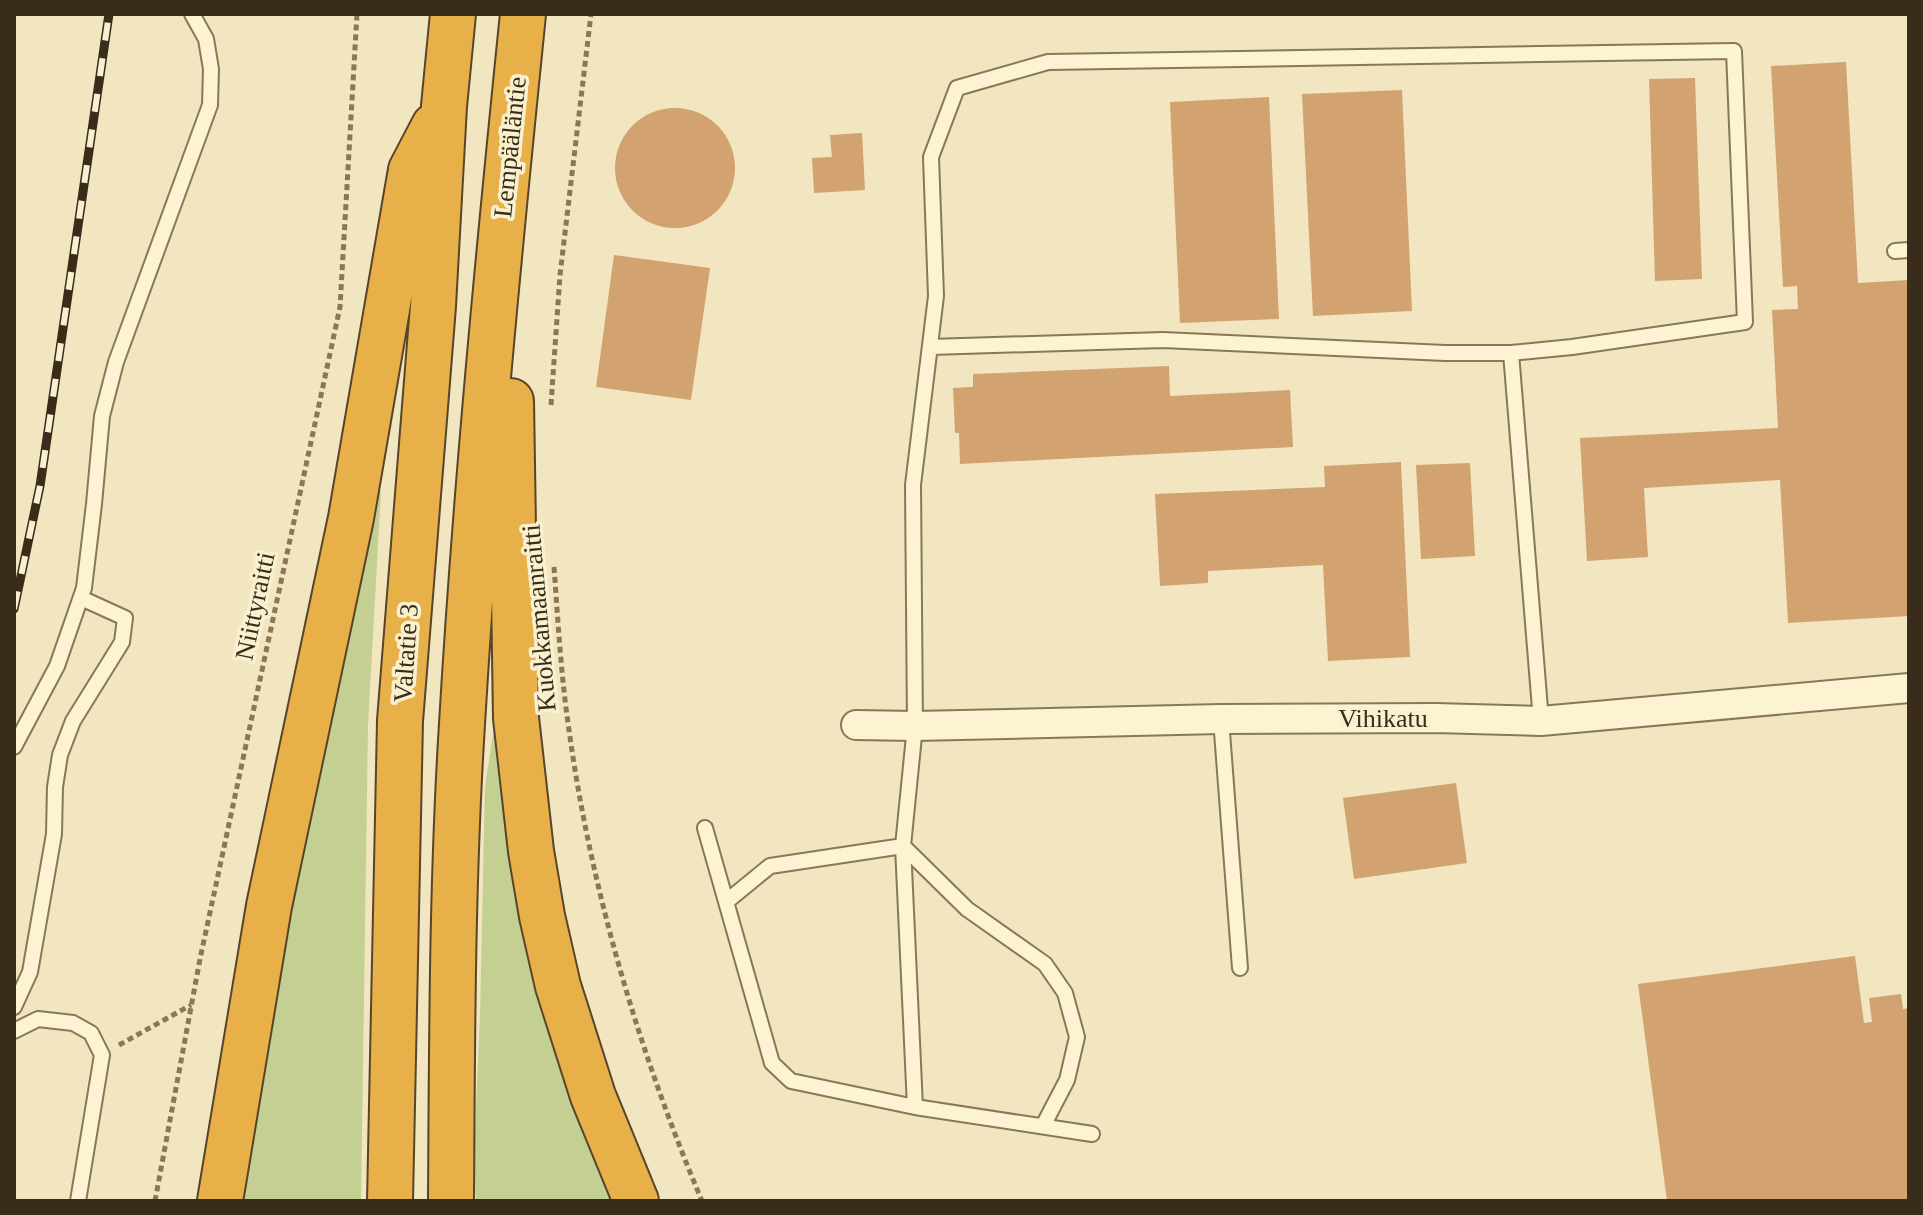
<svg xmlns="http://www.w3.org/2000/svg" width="1923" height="1215" viewBox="0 0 1923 1215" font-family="'Times New Roman',serif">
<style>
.green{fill:#c3d092}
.building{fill:#d2a271}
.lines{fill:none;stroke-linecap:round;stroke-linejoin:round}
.lane-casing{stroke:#8b7756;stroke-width:18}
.street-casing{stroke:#8b7756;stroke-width:32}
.highway-casing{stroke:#58442b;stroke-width:48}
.path{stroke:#8b7756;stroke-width:5;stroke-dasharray:6 4;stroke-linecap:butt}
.lane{stroke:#fbf3d2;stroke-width:14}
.street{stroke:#fbf3d2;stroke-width:28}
.highway{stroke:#e7b048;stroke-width:44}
.rail-casing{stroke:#392c1b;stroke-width:9}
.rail{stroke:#f8f0cf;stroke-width:6;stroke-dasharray:18;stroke-linecap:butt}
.labels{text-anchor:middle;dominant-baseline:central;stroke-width:7;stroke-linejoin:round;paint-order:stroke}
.street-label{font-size:26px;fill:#392c1b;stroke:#f8f0cf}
</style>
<rect width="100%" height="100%" fill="#f1e6bf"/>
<path class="green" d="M381 491 368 725 361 1201H243L279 970 330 730 375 492Z
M501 726 616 1201H476L474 1152 480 1015 485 787 494 727Z"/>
<path class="building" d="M1846 62 1858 283 1909 280V616L1788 623 1780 480 1644 488 1648 557 1587 561 1580 438 1778 428 1772 310 1798 309 1797 286 1783 287 1771 66Z
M1695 78 1702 279 1655 281 1649 79Z
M1402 90 1412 311 1313 316 1302 94Z
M1269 97 1279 319 1180 323 1170 102Z
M615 168a60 60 0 1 1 120 0a60 60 0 1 1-120 0Z
M862 133 865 190 814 193 812 158 832 157 830 135Z
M614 255 710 268 691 400 596 387Z
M1169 366 1170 396 1290 390 1293 447 960 464 959 433H955L953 388 973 387V374Z
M1401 462 1410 657 1328 661 1323 565 1208 571V583L1160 586 1155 494 1325 487 1324 466Z
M1470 463 1475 556 1421 559 1416 465Z
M1456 783 1467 863 1354 879 1343 798Z
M1855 956 1864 1023 1872 1022 1869 998 1901 994 1903 1009 1909 1008V1201H1667L1638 984Z"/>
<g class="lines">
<defs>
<path id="lane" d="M1895 251 1909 250
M930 347 1163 340 1445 353H1511
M1221 719 1240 968
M14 747 57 666 84 588 94 504 102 416 116 362 210 105 211 69 206 39 192 14
M705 828 772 1063 791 1081 915 1107 903 846 915 726 913 485 936 296 931 157 957 88 1048 62 1734 51 1745 322 1572 347 1511 353 1541 721
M726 902 770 866 903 846 967 909 1045 964 1065 993 1077 1037 1067 1080 1043 1126
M14 1007 30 972 54 834 55 787 60 755 73 721 122 642 125 618 81 598
M14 1031 38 1019 73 1023 91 1033 102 1055 78 1201
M915 1107 1092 1134"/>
<path id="street" d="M856 725 915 726 1221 719 1435 718 1541 721 1909 688"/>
<path id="highway" d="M511 401 516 718 531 851 542 916 558 986 593 1096 636 1201
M220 1201 269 906 351 518 411 170 434 126
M390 1201 400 721 433 306 444 106 453 14
M451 1201C452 1042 452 883 462 724 476 487 499 250 523 14"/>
</defs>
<use href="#lane" class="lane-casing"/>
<use href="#street" class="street-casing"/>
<use href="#highway" class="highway-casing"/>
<path class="path" d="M551 405 560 275 591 14
M554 567C558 621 561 676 569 730 591 890 639 1052 702 1201
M119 1045 191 1005
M155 1201 200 959 340 307 357 14"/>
<use href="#lane" class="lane"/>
<use href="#street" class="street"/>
<use href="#highway" class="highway"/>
<defs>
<path id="rail" d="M14 609 40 486 109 14"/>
</defs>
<use href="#rail" class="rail-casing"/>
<use href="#rail" class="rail"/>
</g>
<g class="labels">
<g class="street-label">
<text transform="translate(510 147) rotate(-84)">Lempääläntie</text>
<text transform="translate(255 606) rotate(-78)">Niittyraitti</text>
<text transform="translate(539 618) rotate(-95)">Kuokkamaanraitti</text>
<text transform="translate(406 653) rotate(-86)">Valtatie 3</text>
<text x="1383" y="718">Vihikatu</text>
</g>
</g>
<rect width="1923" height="1215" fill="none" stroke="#392c1b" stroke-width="32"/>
</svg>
